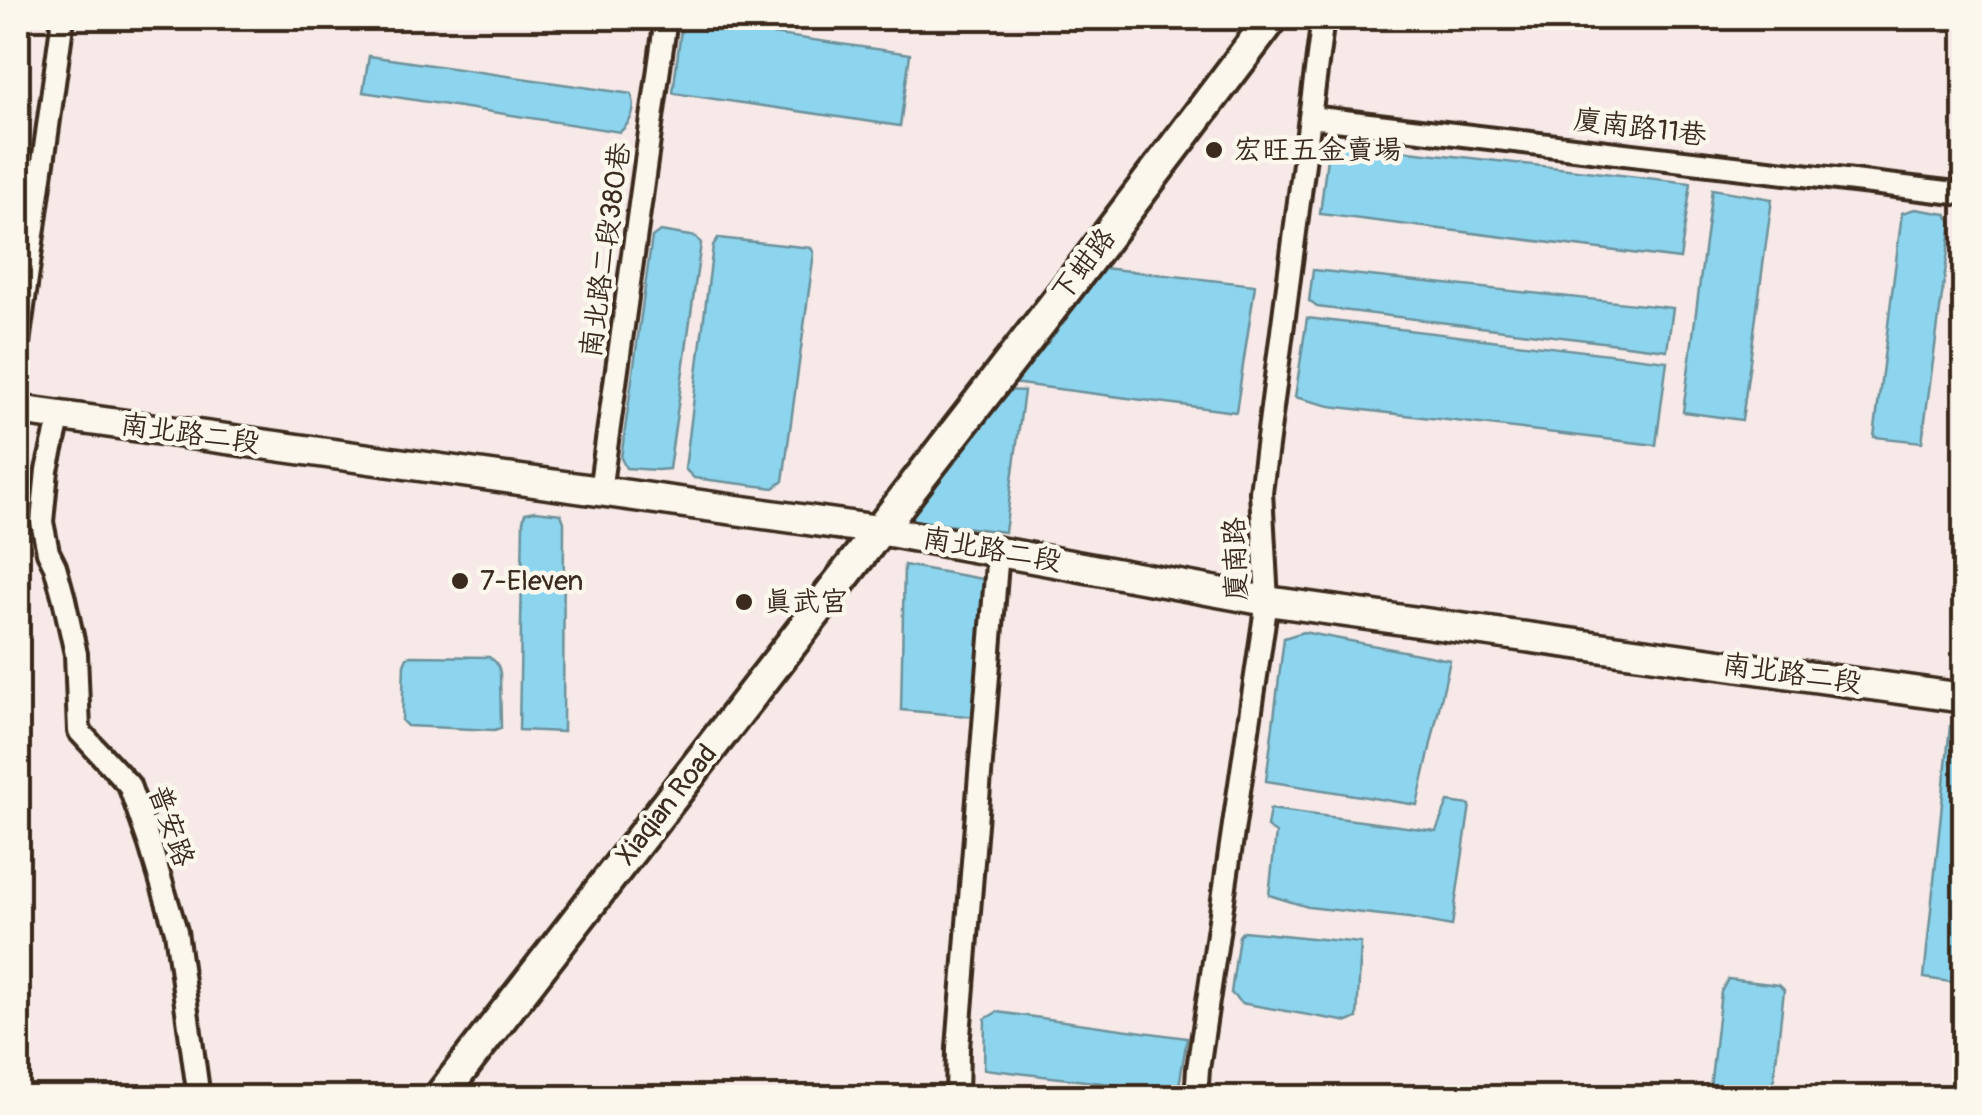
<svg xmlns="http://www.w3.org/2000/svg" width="1982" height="1115" viewBox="0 0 1982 1115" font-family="Pangolin,'LXGW WenKai TC',sans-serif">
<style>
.water{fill:#8dd5ee;stroke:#6c919b;stroke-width:2.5}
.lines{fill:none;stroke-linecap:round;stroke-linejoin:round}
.minor-casing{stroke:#3b2a1e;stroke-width:28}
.tertiary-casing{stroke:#3b2a1e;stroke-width:35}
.secondary-casing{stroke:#3b2a1e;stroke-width:38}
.minor{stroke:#fbf7ec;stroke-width:20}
.tertiary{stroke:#fbf7ec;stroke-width:28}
.secondary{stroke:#fbf7ec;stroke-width:30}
.poi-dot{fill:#3b2a1e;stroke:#fbf7ec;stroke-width:4}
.labels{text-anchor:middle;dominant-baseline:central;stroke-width:9;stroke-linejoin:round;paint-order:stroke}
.street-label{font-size:28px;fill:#3b2a1e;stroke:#fbf7ec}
.poi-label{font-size:28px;fill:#3b2a1e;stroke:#fbf7ec;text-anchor:start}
</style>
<rect width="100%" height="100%" fill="#f6e9e7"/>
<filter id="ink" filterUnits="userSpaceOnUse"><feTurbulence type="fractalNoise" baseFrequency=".01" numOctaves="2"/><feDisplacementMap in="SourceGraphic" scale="20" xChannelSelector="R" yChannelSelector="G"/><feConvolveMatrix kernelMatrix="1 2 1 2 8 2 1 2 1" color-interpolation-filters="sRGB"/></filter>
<g filter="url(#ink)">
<path class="water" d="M682 21 910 54 900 126 673 93Z
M369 56 631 94C638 108 631 122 620 132L363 92Z
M1329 142 1691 183 1680 259 1320 214Z
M1712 189 1772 199 1742 420 1683 412Z
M1915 209 1946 214 1952 222 1922 442 1874 437 1902 213Z
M660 231 696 237 701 243 669 469 657 470 626 468 621 458 652 237Z
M718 238 811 248 814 253 783 481 774 488 694 478 685 469 713 246Z
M1103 268 1255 285 1236 412 1012 383Z
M1313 270 1673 308 1667 350 1317 307 1309 301Z
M1307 318 1667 361 1656 445 1330 406 1295 397Z
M1005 390 1024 391 1005 532 907 520Z
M535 511 561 514 564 522 563 732 519 730 523 521 525 513Z
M904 565 988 580 978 717 901 710Z
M1303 632 1450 660 1417 805 1266 781 1284 638Z
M411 656 489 657C496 661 499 665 500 673L501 728 494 730 407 726 402 721 404 664 407 657Z
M1950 726 1964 727V984L1924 978Z
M1448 802 1470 805 1452 926 1409 918 1308 907 1269 895 1276 833 1267 827 1270 809 1436 831Z
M1243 931 1361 943 1357 1018 1348 1022 1241 1003 1231 993 1239 936Z
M1728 979 1779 985 1784 990 1772 1097H1709L1721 992Z
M997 1012 1187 1038 1178 1092 984 1069 985 1019Z"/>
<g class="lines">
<defs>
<path id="minor" d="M1310 117 1964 194
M18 343 63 18
M60 416 47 470 42 522 48 552 55 566 64 599 76 654 79 731 129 785 150 845 176 931 199 1098
M600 491 666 18
M951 1098 957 1097 958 1048 998 551
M1196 1098 1198 1069 1267 601 1261 492 1323 18"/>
<path id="tertiary" d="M18 410 879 530 1267 601 1964 698"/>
<path id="secondary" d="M439 1098 1085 265 1272 18"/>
</defs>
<use href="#minor" class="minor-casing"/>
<use href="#tertiary" class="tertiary-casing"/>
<use href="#secondary" class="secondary-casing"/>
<use href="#minor" class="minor"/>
<use href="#tertiary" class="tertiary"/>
<use href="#secondary" class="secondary"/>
</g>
</g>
<g class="poi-dot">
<circle cx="1214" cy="150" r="10"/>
<circle cx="460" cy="581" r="10"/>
<circle cx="744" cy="602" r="10"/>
</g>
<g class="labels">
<g class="street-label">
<text transform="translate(1640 128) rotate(7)">廈南路11巷</text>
<text transform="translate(606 250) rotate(-82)">南北路二段380巷</text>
<text transform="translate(1084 265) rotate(-52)">下蚶路</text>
<text transform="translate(190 434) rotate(8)">南北路二段</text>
<text transform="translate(992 550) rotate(10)">南北路二段</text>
<text transform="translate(1236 559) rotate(-92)">廈南路</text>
<text transform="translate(1792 674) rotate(8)">南北路二段</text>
<text transform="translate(667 805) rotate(-52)">Xiaqian Road</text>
<text transform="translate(171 826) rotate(71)">普安路</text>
</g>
<g class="poi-label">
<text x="1234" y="150">宏旺五金賣場</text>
<text x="480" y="581">7-Eleven</text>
<text x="764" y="602">真武宮</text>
</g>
</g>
<rect width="1982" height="1115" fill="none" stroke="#fbf7ec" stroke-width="60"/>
<rect x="30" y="30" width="1922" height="1055" fill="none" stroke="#3b2a1e" stroke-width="4" filter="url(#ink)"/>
</svg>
